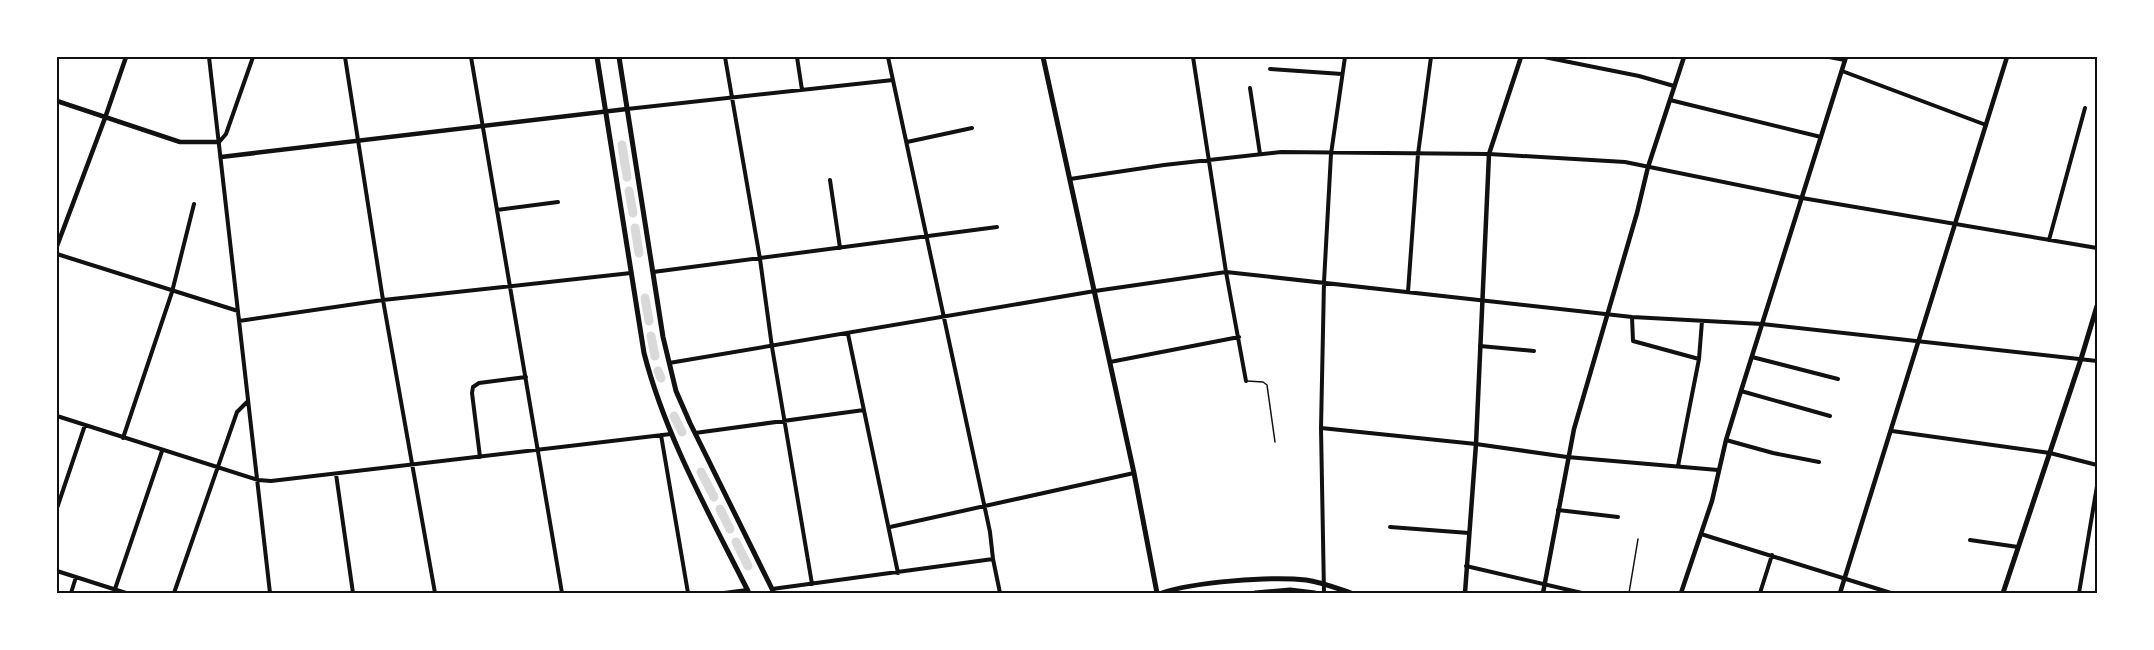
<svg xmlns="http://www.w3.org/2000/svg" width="2154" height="650" viewBox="0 0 2154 650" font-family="Lato,sans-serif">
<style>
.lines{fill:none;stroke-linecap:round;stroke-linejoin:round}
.canal{stroke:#d9d9d9;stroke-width:9}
.service{stroke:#111;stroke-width:1.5}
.minor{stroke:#111;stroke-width:4}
.tertiary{stroke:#111;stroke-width:4.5}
.secondary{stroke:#111;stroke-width:5}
.primary{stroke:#111;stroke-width:5}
.neatline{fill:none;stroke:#111;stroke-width:2}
</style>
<rect width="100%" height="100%" fill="#fff"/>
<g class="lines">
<path class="canal" d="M622 145 627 177
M629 191 633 213
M635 228 639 253
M645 298 649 321
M651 336 655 356
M658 371 661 378
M674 416 682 432
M701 472 714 497
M720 509 730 529
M736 542 748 566"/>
<path class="service" d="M1247 381 1263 382 1267 385 1275 442
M1629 593 1638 539"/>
<path class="minor" d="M209 57 270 593
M345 57 383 300 435 593
M471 57 562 593
M725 57 760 259 772 347 812 584
M797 57 802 90
M888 57 990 532 993 559 1000 593
M1193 57 1226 272 1246 381
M1544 57 1639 76 1674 86
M1829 57 1845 60
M1270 69 1342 74
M1842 71 1986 125
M1250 88 1260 154
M1670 100 1821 137
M627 109 893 80
M220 141 226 134 253 57
M907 142 972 128
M1070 179 1164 165 1281 152 1489 154 1625 162 1802 198 2097 248
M830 180 840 248
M497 210 558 202
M2049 240 2085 108
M57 254 238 311
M653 272 997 227
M1408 292 1418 154 1431 57
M1632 317 1633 341 1699 359
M239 321 383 300 631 273
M848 334 898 573
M1480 346 1534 351
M1752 357 1838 379
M1110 362 1239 337
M669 363 1095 291 1226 272 1632 317 1762 324 2097 361
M1741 391 1830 416
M57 416 258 480 271 481 671 434
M1321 428 1476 444 1567 457 1718 470
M1892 431 2050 453 2097 465
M695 433 864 410
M661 435 688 593
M123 438 172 292 194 204
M1726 440 1773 453 1819 462
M480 457 472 393 473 387 479 383 526 377
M1678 466 1699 359 1702 321
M336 474 353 593
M57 508 85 425
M1558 510 1618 517
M890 527 1134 473
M1390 527 1469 533
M1701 534 1891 593
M1970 540 2018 547
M1466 566 1582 593
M57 571 126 593
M115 589 162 451
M772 589 993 559
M71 593 76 577
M174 593 237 412 247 402
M724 593 747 590
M1324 593 1321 428 1324 282 1331 154 1345 57
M1760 593 1772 555
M2079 593 2097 486"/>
<path class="tertiary" d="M57 101 180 142H219
M221 157 627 109
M57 246 105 118 126 57
M1465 593 1476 444 1489 154 1521 57
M1543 593 1574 429 1637 213 1648 167 1684 57
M1681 593 1712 501 1726 440 1741 391 1846 57
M1840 593 2007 57"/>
<path class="secondary" d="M1043 57 1134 473 1157 593
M1162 593C1193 582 1273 576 1306 580 1321 582 1336 588 1351 593
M1255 593 1290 590 1315 593
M2003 593 2081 359 2097 306"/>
<path class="primary" d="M597 57 644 353C666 438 710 515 749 593
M619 57 663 337 676 391 690 423 774 593"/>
</g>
<rect width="2154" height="650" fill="none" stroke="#ffffff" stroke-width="117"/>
<rect x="58" y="58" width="2038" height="534" class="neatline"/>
</svg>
